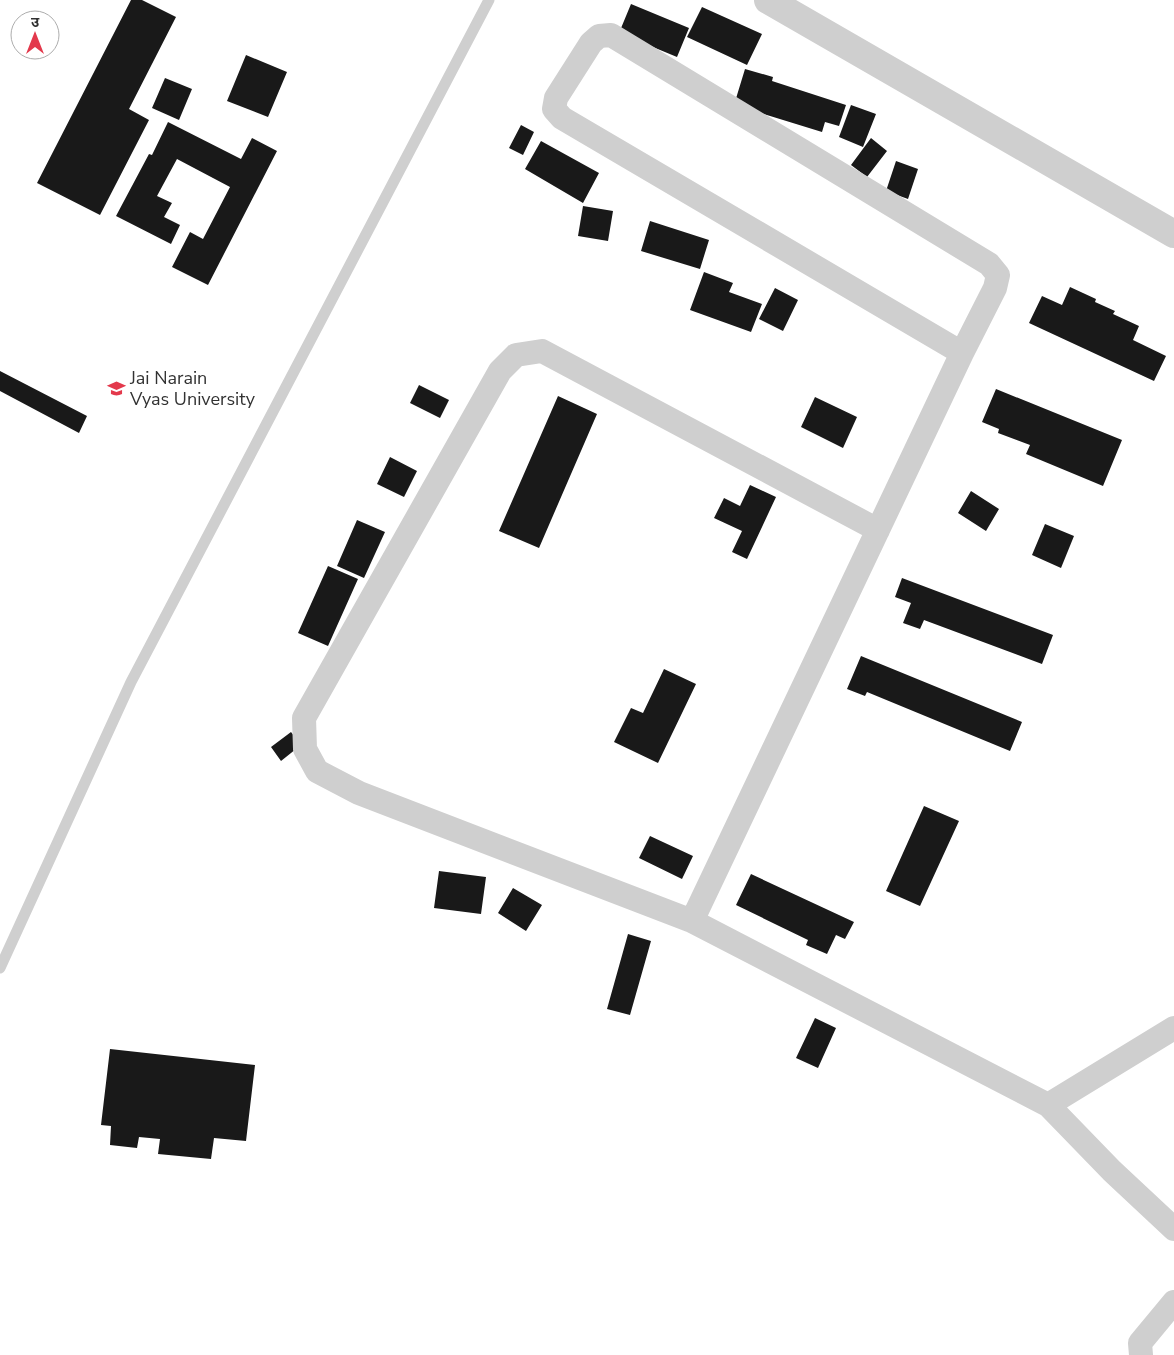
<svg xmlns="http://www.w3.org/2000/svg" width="1174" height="1355" viewBox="0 0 1174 1355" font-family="'Nunito Sans','Noto Sans Devanagari',sans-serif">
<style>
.building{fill:#191919}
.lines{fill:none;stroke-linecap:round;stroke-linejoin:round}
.service{stroke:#cfcfcf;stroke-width:11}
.minor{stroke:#cfcfcf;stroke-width:24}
.tertiary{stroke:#cfcfcf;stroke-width:28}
.labels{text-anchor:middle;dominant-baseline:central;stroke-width:5;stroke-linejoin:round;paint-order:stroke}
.poi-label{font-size:18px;fill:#323232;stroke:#fff;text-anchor:start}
</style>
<rect width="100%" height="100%" fill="#fff"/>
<path class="building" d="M131 0H142L176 17 129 109 149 120 100 215 37 183Z
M631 4 689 28 677 57 619 33Z
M702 7 762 34 747 65 687 37Z
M246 55 287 72 268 117 227 101Z
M745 69 773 77 772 81 846 105 839 126 825 122 822 132 734 105Z
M165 78 192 89 179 120 152 108Z
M851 105 876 114 863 147 839 137Z
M168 122 241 159 252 138 277 151 208 285 172 267 190 232 203 239 230 187 177 159 157 196 172 203 164 217 180 225 171 244 116 216 149 154 152 155Z
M521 125 534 132 523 155 509 148Z
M871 138 887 151 867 177 851 165Z
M541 141 599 173 583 203 525 169Z
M896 161 918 169 908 199 886 191Z
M583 206 613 211 608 241 578 236Z
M650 221 709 240 700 269 641 251Z
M704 272 733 283 729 292 762 304 751 332 690 310Z
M1070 287 1096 299 1095 302 1115 311 1113 314 1139 326 1133 340 1166 356 1154 381 1029 323 1042 296 1062 305Z
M775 288 798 300 783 331 759 319Z
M0 371 87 416 79 433 0 391Z
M419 385 449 400 440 418 410 403Z
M996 389 1122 440 1103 486 1026 454 1030 445 998 433 999 429 982 422Z
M558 396 597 414 539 548 499 531Z
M815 397 857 417 843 448 801 427Z
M390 457 417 471 404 497 377 484Z
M750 485 776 497 747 559 732 552 742 531 714 518 724 498 740 506Z
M971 491 999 509 986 531 958 513Z
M357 520 385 532 364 578 337 566Z
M1045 524 1074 536 1061 568 1032 555Z
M328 566 358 579 328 646 298 633Z
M902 578 1053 635 1042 664 924 620 920 629 903 623 911 603 895 597Z
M861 656 1022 722 1010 751 867 692 865 696 847 689Z
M664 669 696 684 658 763 614 742 631 708 643 713Z
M291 732 301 745 281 761 271 747Z
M924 806 959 821 920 906 886 891Z
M650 836 693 856 682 879 639 858Z
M439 871 486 877 481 914 434 908Z
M751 874 854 922 845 939 836 935 827 954 806 945 808 940 736 905Z
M513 888 542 905 526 931 498 913Z
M628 934 651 941 630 1015 607 1009Z
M815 1018 836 1028 818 1068 796 1058Z
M110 1049 255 1065 246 1141 214 1138 211 1159 158 1154 160 1139 139 1137 137 1148 110 1145 111 1126 101 1125Z"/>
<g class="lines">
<path class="service" d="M0 968 131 682 489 0"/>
<path class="minor" d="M611 35 989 264 998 275 995 288 962 353 562 118 554 109 556 98 591 43 599 36Z
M878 530 542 351 516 355 500 371 304 718 305 749 317 771 359 793 692 921 1048 1105 1174 1028
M692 921 962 353
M1048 1105 1112 1171 1174 1229
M1141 1355 1140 1343 1174 1302"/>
<path class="tertiary" d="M768 0 1174 234"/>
</g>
<defs>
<symbol id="university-bare" viewBox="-9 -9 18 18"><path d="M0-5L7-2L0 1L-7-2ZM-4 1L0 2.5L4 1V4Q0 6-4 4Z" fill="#e3394c" stroke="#fff" stroke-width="2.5" paint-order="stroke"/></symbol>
</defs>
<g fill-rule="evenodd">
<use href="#university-bare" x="104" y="376" width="25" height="25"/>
</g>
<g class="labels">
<g class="poi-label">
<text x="130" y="378">Jai Narain<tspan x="130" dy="21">Vyas University</tspan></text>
</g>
</g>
<g transform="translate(35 35)"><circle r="24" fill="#ffffff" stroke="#adadad"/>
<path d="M0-4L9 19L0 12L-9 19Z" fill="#e3394c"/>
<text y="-8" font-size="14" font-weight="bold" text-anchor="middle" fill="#323232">उ</text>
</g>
</svg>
